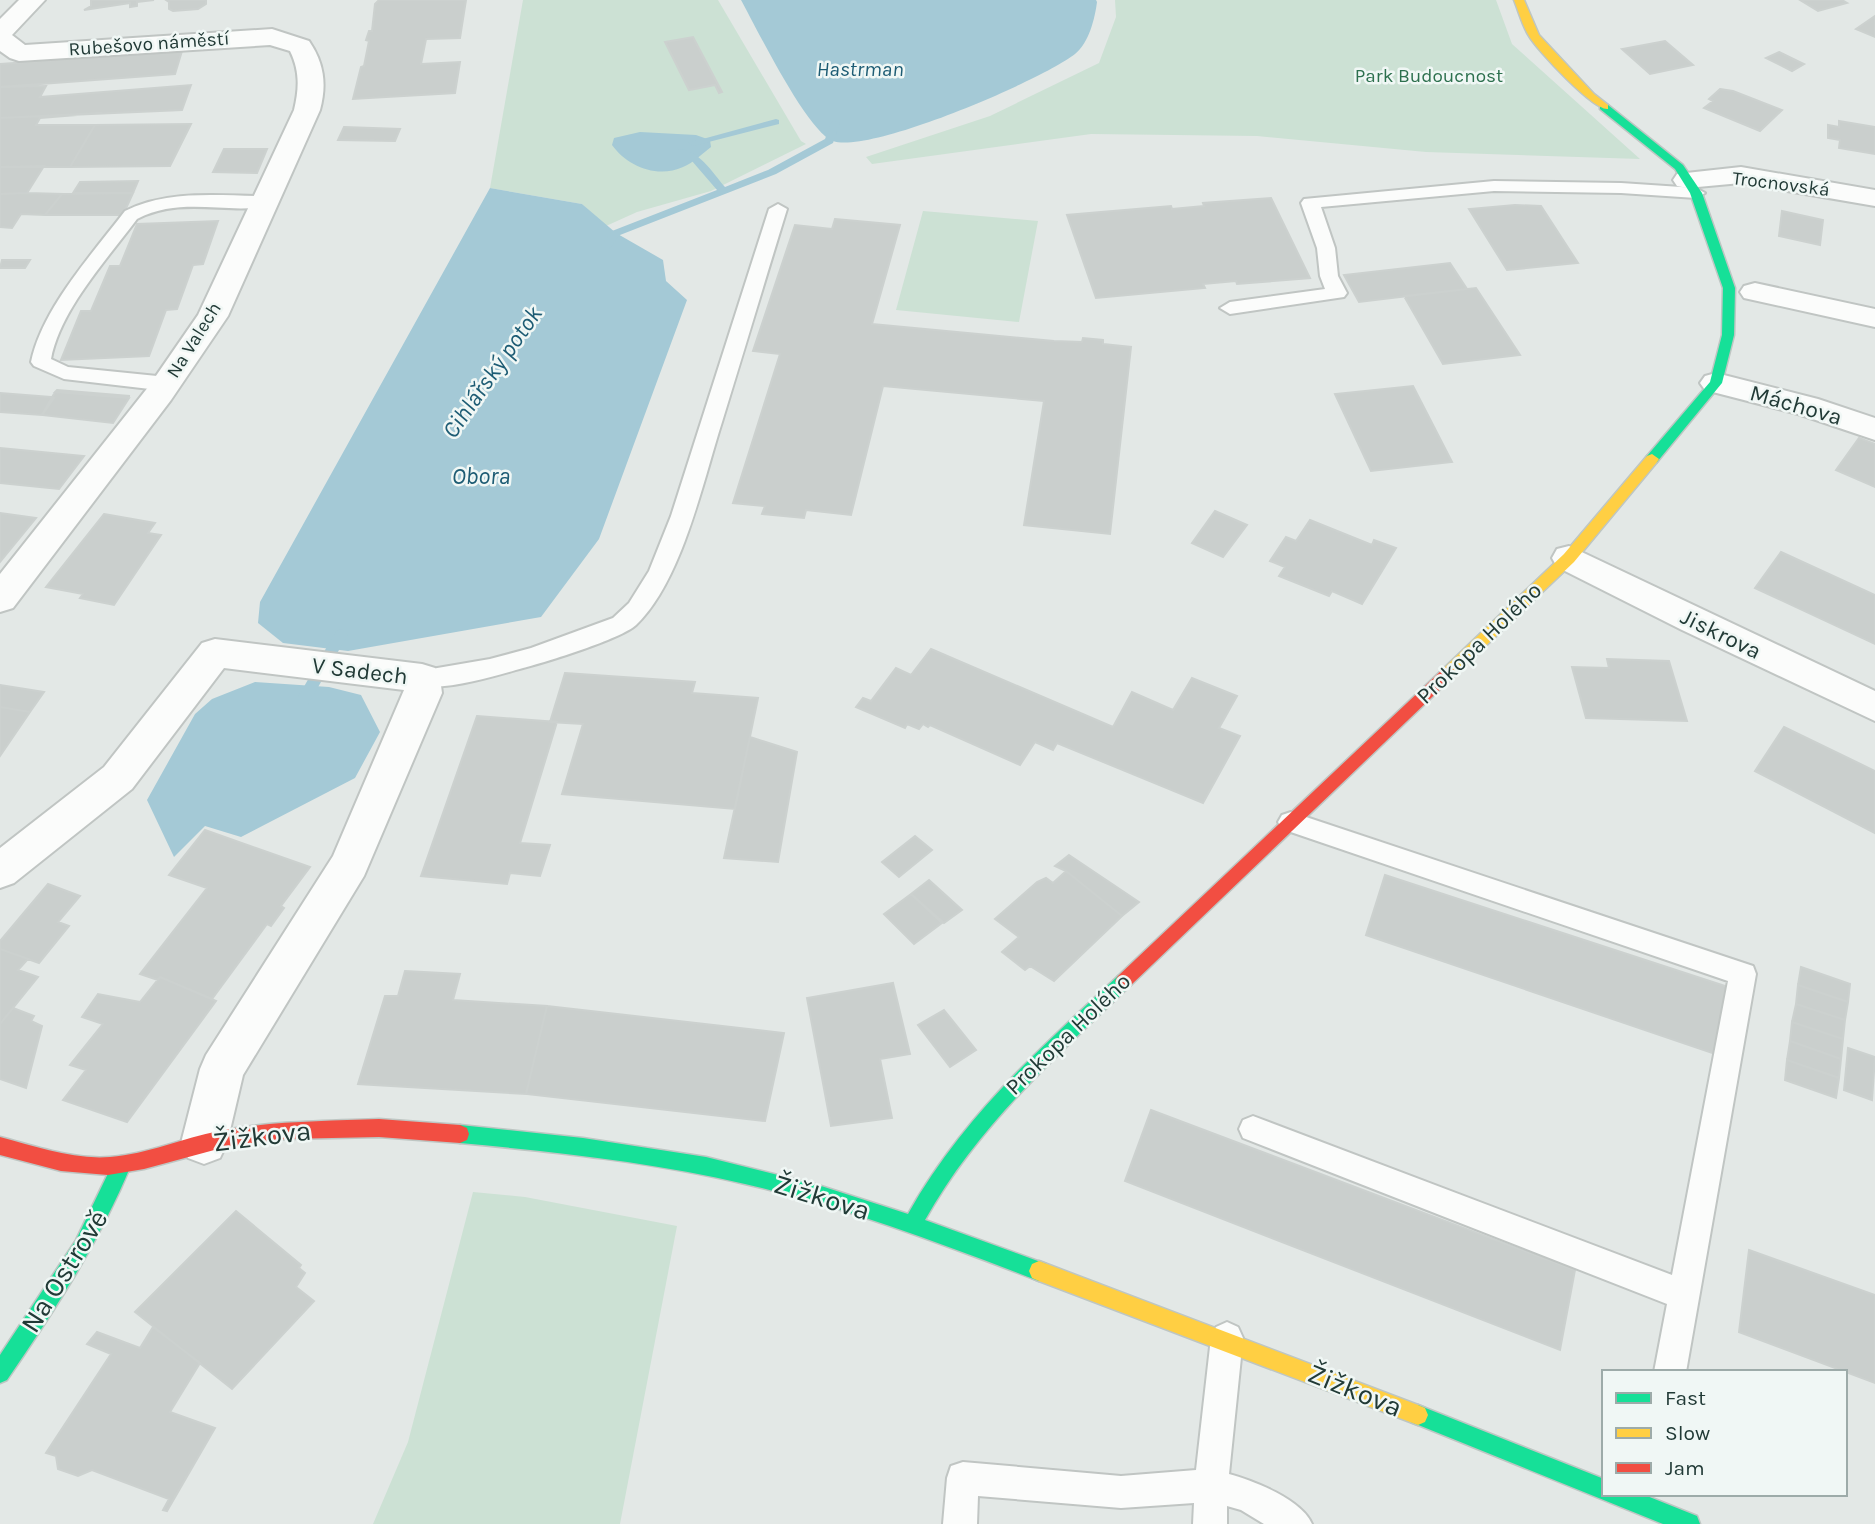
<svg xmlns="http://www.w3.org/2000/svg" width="1875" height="1524" viewBox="0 0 1875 1524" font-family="Karla,sans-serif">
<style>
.green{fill:#cce1d4}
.water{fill:#a4c9d6}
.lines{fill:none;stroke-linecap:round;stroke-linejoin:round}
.stream{fill:#a4c9d6;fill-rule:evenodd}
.building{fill:#cacfcd;stroke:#ccd1cf;stroke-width:2}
.lane-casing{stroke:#c0c5c3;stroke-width:4}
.street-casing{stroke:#c0c5c3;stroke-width:4}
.fast-casing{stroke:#bec6c3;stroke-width:3}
.slow-casing{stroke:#bec6c3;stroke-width:3}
.jam-casing{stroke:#bec6c3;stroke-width:3}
.lane{fill:#fbfcfb;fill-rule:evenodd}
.street{fill:#fbfcfb;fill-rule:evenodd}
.fast{fill:#16e098;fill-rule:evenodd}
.slow{fill:#ffcf43;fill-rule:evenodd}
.jam{fill:#f24e42;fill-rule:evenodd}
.labels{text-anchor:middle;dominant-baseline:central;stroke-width:5;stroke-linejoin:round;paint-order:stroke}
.far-street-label{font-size:19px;fill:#213a36;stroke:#f0f7f5}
.far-park-label{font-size:19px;fill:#2d704e;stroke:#f0f7f5}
.far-water-label{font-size:21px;font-style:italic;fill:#1d5c74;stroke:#f0f7f5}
.street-label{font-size:23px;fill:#213a36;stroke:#f0f7f5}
.water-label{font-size:24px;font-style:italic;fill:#1d5c74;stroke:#f0f7f5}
.near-street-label{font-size:28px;fill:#213a36;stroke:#f0f7f5}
</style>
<rect width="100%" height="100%" fill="#e3e8e6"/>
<path class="green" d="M523 0H718L801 141 806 144 711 191 637 212 606 226 582 204 490 188Z
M1115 0H1496L1512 44 1640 159 1426 152 1257 136 1091 134 872 164 866 157 990 116 1099 63 1116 17Z
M923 211 1038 221 1019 322 896 310Z
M473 1192 525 1197 677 1226 620 1524H373L408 1442Z"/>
<path class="water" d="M741 0H1096L1097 2C1095 18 1089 43 1075 54 1042 80 870 154 833 141 807 132 756 27 741 0Z
M640 132 696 135 710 140 711 147C702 154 693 163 683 167 657 179 627 166 612 145L614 138Z
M490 188 582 204 616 233 663 260 666 281 687 300 599 539 541 617 348 651 283 643 258 623 260 602Z
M255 682 329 687 361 695 380 732 355 778 241 837 205 826 174 857 147 800 195 714 212 699Z"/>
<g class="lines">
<path class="stream" d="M776 119 779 120V124L693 146 688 143Z
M832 121 840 123 833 143 776 174 620 235 609 249H601L600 247 612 231 717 190 692 161 676 153V149C698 148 712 172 725 187L768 170 825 139Z
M341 629 348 634 308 705H298L296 701 298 697 336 631Z"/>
</g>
<path class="building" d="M91 0H154L137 2V6L130 7V3L84 10 91 6Z
M166 0H206V4L198 9 173 11 169 9V2Z
M379 0H466L460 38 426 39 421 64 460 62 455 93 353 99 361 67 364 66 369 41 366 40 369 31H372L375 4Z
M1800 0H1842L1847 3 1818 11Z
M1875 16V37L1856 29Z
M693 37 722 92 719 93 715 85 689 90 665 42Z
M1665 41 1693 65 1650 74 1622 49Z
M182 51 175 74 0 87V64Z
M1779 52 1804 64 1792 71 1766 58Z
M191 85 182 110 0 118V87L46 86 40 97Z
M1720 89 1733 91 1782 110 1760 131 1704 108 1713 101 1709 99Z
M102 113 40 118 36 125H95L70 167H0V118Z
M1839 121 1875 127V154L1839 148 1840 140 1828 138V125L1839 127Z
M191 124 170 166 70 167 95 125Z
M344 127 400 129 395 141 338 140Z
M224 149H267L257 173 213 172Z
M44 166 27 193 0 194V167Z
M138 181 133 193H73L80 182Z
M27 193 62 194 45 215 21 214 12 228 0 227V194Z
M133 193 123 215H45L62 194Z
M1271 198 1310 278 1237 284 1236 281 1203 284 1205 288 1096 298 1067 215 1171 206 1172 209 1204 206 1203 203Z
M1515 205 1541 206 1578 263 1507 270 1469 209Z
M1782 211 1823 220 1820 245 1779 236Z
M835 219 900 225 872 324 1054 341 1082 342 1083 338 1103 340V344L1131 347 1110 534 1024 525 1044 401 883 386 851 515 806 510 804 518 762 514 765 506 733 503 780 354 753 351 795 225 832 229Z
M218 221 203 264 193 265 177 309 166 310 149 356 61 360 81 311H91L110 266H120L137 224Z
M2 260H30L25 268H0Z
M1450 263 1467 289 1359 302 1344 275Z
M1476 288 1520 355 1443 364 1404 296Z
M1413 386 1452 462 1371 471 1335 394Z
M57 390 130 396 55 392Z
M55 392 129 398 113 423 42 415Z
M0 393 51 397 54 398 42 415 0 412Z
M1859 438 1875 444V487L1836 470Z
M0 448 84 456 59 489 0 483Z
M1215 511 1247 525 1223 557 1192 543Z
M0 513 36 518 0 562Z
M104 514 155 523 148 533 161 535 114 605 80 598 83 594 46 587Z
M1310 520 1372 545 1374 540 1396 548 1362 604 1332 591 1329 596 1279 576 1285 567 1270 561 1286 537 1296 541Z
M1781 552 1875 595V644L1755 588Z
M931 649 1113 727 1132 692 1173 710 1192 678 1237 696 1219 728 1240 736 1203 803 1057 743 1053 750 1035 742 1020 765 930 725 928 727 923 724 919 729 907 724 905 728 856 707 863 698 871 701 896 668 911 675Z
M1607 659 1669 661 1687 721 1586 718 1572 667 1609 668Z
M565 673 695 682 692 693 758 698 735 809 562 794 583 724 550 722Z
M0 685 44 692 30 712 0 707Z
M0 707 30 712 0 756Z
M477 716 557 722 520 843 550 845 540 876 510 873 507 884 421 876Z
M1784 727 1875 771V833L1755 771Z
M750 737 797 752 778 862 724 858Z
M205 830 310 867 281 906 284 908 271 926 267 924 212 999 160 977 158 980 140 974 207 888 169 875Z
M915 836 932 850 899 877 882 862Z
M1069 855 1139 902 1122 916 1066 871 1055 866Z
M1066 871 1122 916 1054 981 1030 966 1025 970 1002 952 1019 937 995 919 1037 882 1046 878 1053 883Z
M1385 875 1728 987 1718 1055 1366 935Z
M929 880 962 910 944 923 911 894Z
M48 884 80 896 58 922 69 926 39 963 0 949V941Z
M911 894 942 923 914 944 884 914Z
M0 949 28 959 18 970 38 977 0 1024Z
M1801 967 1850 984 1848 1002 1798 985Z
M405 971 460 974 453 1000 547 1006 526 1094 358 1084 385 996H398Z
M160 977 216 1001 127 1122 63 1100 86 1070 70 1065 103 1024 82 1017 98 994 140 1002Z
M893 983 910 1054 880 1059 892 1118 831 1126 807 998Z
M1798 985 1848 1002 1845 1020 1796 1004Z
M1796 1004 1845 1020 1843 1039 1792 1022Z
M547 1006 784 1033 765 1121 526 1094Z
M13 1008 34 1016 31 1021 42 1026 26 1088 0 1079V1024Z
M944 1010 976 1050 950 1067 918 1025Z
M1792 1022 1843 1039 1841 1059 1790 1041Z
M1790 1041 1841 1059 1839 1078 1787 1060Z
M1848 1048 1875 1057 1872 1100 1844 1090Z
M1787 1060 1839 1078 1836 1098 1785 1080Z
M1151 1110 1575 1270 1560 1350 1125 1181Z
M236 1211 301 1265 299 1268 305 1273 296 1287 314 1301 232 1389 135 1312Z
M1749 1250 1875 1295V1383L1739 1332Z
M153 1327 200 1363 170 1412 215 1428 167 1511 163 1510 169 1499 92 1470 78 1476 58 1469 56 1456 46 1453 111 1354 87 1344 97 1332 140 1348Z"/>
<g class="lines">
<defs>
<path id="lane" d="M1494 181 1621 183 1696 188 1705 193 1696 198 1621 193 1494 191 1321 207 1335 248 1338 276 1347 293 1344 297 1230 314 1220 308 1230 302 1325 289 1320 276 1317 248 1301 203 1304 199Z
M267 196 273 197 276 201 273 205C229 216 184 195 137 219 108 258 60 310 51 359L68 367 167 377 174 379 177 384 174 389 167 391 64 379 34 366 31 362C42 309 92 254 125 211 168 189 220 196 267 196Z
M778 204 787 209C765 280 744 351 722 422 703 481 682 581 636 625 621 639 546 662 523 668 495 676 441 693 414 684L410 678 414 672 490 659 531 648 613 618 629 603 649 571 671 516 769 209Z
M1291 812 1753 966 1756 974 1686 1372H1654L1667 1304 1243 1138 1239 1129 1243 1120 1253 1116 1672 1275 1728 981 1282 829 1278 822 1282 815Z
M1227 1322 1238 1327 1243 1338 1229 1474C1254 1481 1301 1499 1312 1524H1264L1241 1510 1227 1506V1524H1193L1194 1503 1121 1508 978 1496 977 1524H943L947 1478 951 1466 963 1462 1121 1476 1196 1470 1211 1338 1216 1327Z"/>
<path id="street" d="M19 0H45L12 35 25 45 272 29 309 41C324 63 327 84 320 110L228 316 171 400 13 608 0 612V574L149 386 198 315 294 110C299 89 300 71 290 51L270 45 19 61 10 58 0 51V19Z
M1741 167 1875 190V206L1741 183 1687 188 1677 186 1673 180 1677 174Z
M1755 283 1875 309V327L1744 298 1740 292 1744 286Z
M1716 373 1818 399 1875 418V440L1798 414 1705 390 1700 383 1705 376Z
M1569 546 1875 691V721L1682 630 1557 567 1552 558 1557 549Z
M215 639 422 664 435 668 440 678 442 693 364 876 243 1075 227 1143 220 1158 204 1164 188 1158 181 1143 200 1069 206 1055 333 856 404 690 224 668 132 789 14 883 0 888V848L104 767 202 643Z"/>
<path id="fast" d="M1600 105H1608L1683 165 1702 193 1735 288 1734 335 1722 383 1657 462 1652 464 1645 459 1647 456 1710 382 1722 335 1723 288 1690 193 1675 169 1600 109Z
M1124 973 1130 976 1133 981 1130 986C1054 1058 976 1128 925 1220L1046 1264 1049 1271 1046 1278 1039 1281C942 1244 846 1207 745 1184 652 1162 556 1152 460 1143L453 1140 451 1134 453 1128 460 1125 583 1138 706 1157 818 1185 908 1214C961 1119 1039 1049 1118 976Z
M122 1156 129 1159 131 1165C99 1243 54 1311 7 1380L0 1383V1355L76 1240 115 1159Z
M1418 1405 1604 1479V1494H1642L1697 1516 1700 1524H1663L1411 1422 1408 1415 1411 1408Z"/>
<path id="slow" d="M1514 0H1524L1539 35 1594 94 1608 105V109C1594 111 1537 50 1529 36 1522 25 1519 12 1514 0Z
M1652 454 1659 459 1657 462 1574 562 1453 677H1443L1440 673 1443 669 1564 554 1647 456Z
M1039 1261 1418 1405 1425 1408 1428 1415 1425 1422 1418 1425 1039 1281 1032 1278 1029 1271 1032 1264Z"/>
<path id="jam" d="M1448 667 1453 669 1456 673 1453 677 1130 986 1124 989 1118 986 1115 981 1118 976 1443 669Z
M379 1119 460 1125 467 1128 469 1134 467 1140 460 1143 379 1137 285 1139 218 1149 144 1169 108 1175 61 1171 0 1155V1137C35 1146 73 1160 110 1157 148 1154 183 1138 219 1131 272 1121 325 1121 379 1119Z"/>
</defs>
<use href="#lane" class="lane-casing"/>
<use href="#street" class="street-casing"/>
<use href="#fast" class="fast-casing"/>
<use href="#slow" class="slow-casing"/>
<use href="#jam" class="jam-casing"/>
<use href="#lane" class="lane"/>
<use href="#street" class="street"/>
<use href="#fast" class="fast"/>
<use href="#slow" class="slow"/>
<use href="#jam" class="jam"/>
</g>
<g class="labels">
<g class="far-street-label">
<text transform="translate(149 44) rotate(-4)">Rubešovo náměstí</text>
<text transform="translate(1781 184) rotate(7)">Trocnovská</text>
<text transform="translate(194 340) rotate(-58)">Na Valech</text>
</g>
<g class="far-park-label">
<text x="1429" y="76">Park Budoucnost</text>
</g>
<g class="far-water-label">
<text x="860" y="69">Hastrman</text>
</g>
<g class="street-label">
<text transform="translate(1796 405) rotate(16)">Máchova</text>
<text transform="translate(1721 634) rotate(26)">Jiskrova</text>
<text transform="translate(1479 643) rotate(-44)">Prokopa Holého</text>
<text transform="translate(360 671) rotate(7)">V Sadech</text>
<text transform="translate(1068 1034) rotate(-44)">Prokopa Holého</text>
</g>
<g class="water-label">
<text transform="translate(492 372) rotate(-55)">Cihlářský potok</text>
<text x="481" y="476">Obora</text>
</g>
<g class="near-street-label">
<text transform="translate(262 1136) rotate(-7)">Žižkova</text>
<text transform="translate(822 1197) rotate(17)">Žižkova</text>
<text transform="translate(64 1271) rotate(-58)">Na Ostrově</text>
<text transform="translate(1355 1390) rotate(22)">Žižkova</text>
</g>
</g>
<rect x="1602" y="1370" width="245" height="126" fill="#f0f7f5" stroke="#9daba9" stroke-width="2"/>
<rect x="1616" y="1393" width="35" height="10" fill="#16e098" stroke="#9daba9" stroke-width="2"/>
<text x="1665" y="1405" font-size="21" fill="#213a36">Fast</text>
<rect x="1616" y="1428" width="35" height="10" fill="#ffcf43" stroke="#9daba9" stroke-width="2"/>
<text x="1665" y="1440" font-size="21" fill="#213a36">Slow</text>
<rect x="1616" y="1463" width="35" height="10" fill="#f24e42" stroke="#9daba9" stroke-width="2"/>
<text x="1665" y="1475" font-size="21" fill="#213a36">Jam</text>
</svg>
